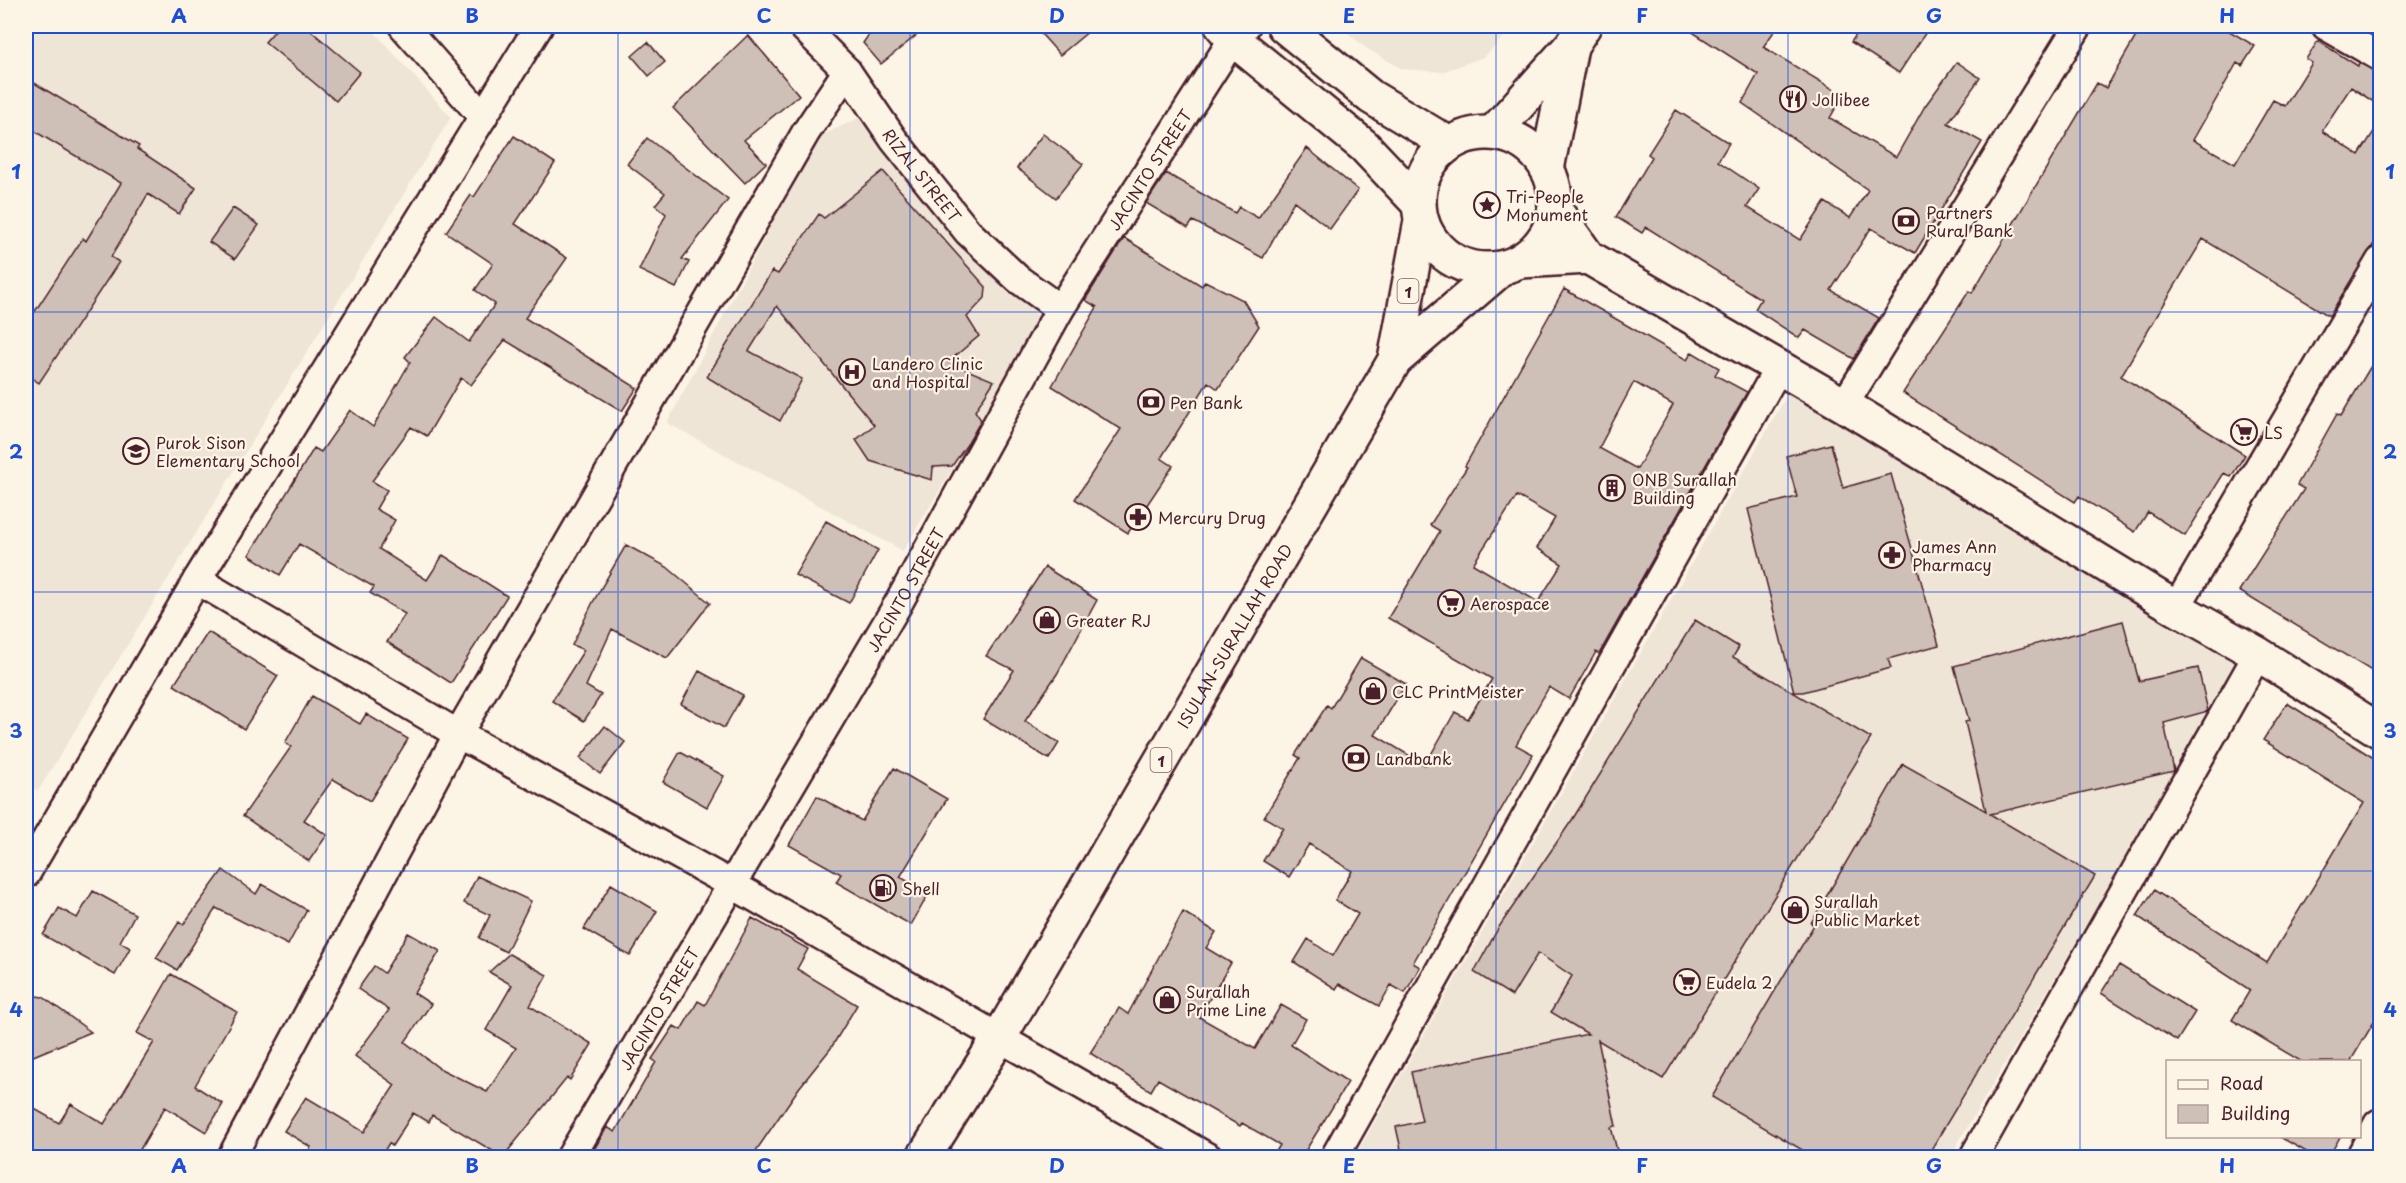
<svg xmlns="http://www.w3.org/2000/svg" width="2406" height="1183" viewBox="0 0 2406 1183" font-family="'Playpen Sans',sans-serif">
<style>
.built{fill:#eee5d7}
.building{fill:#cfc0b7;stroke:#4a1f2b;stroke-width:1.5;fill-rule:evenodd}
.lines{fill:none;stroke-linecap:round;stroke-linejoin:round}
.street-casing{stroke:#4a1f2b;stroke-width:32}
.secondary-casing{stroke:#4a1f2b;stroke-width:38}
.highway-casing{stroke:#4a1f2b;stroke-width:38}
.street{stroke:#fcf5e5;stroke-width:27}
.secondary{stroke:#fcf5e5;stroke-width:33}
.highway{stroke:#fcf5e5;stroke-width:33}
.grid{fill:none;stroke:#1d4ed8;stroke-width:1.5;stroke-opacity:0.55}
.labels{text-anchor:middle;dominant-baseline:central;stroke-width:4.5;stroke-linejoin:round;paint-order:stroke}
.shield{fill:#fcf5e5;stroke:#7f5f63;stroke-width:1.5}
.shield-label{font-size:15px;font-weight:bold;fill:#4a1f2b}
.poi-label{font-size:16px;fill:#4a1f2b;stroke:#fcf5e5;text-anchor:start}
.street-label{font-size:16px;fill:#4a1f2b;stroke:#fcf5e5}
.neatline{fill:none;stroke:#1d4ed8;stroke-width:2}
.grid-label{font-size:20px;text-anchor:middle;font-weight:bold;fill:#1d4ed8}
</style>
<rect width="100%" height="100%" fill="#fcf5e5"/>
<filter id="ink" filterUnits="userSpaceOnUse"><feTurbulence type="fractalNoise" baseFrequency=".0167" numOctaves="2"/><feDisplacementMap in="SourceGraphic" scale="12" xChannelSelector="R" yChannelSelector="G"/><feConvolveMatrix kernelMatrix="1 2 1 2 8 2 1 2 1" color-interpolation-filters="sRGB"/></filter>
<g filter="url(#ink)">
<path class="built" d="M26 26H369L451 117 38 791 26 785Z
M1339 26H1514L1484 57 1442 72 1402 69 1366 48Z
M862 116 1042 321 903 551 667 423 817 138Z
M1788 393 2241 662 1950 1157 1354 1158Z"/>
<path class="building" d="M279 26H305L360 72 336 101 265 42Z
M875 26H928L881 64 863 43Z
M1034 26H1095L1060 55Z
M1683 26H1778L1763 47 1843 95 1830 118 1896 157 1925 106 1957 62 1980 78 1948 123 1982 142 1915 253 1871 228 1831 290 1879 318 1854 359 1805 330 1799 338 1755 309 1761 299 1646 227 1642 233 1616 217 1652 157 1648 154 1676 110 1729 143 1718 161 1759 189 1747 207 1800 240 1825 202 1850 218 1868 190 1742 103 1758 74Z
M1862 26H1930L1899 73 1851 42Z
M2142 26H2221L2255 46 2242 66 2237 63 2193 140 2235 164 2273 100 2285 106 2312 63 2306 59 2318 41 2358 66 2359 63 2380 73V106L2351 87 2323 129V132L2359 155 2380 122V234L2329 316 2203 239 2121 376 2245 455 2231 477 2224 473 2185 536 2148 512 2135 532 2079 496 2075 502 1903 393 1969 291 1972 293 2097 83 2106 88Z
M748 35 799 95 744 140 766 163 745 183 673 108Z
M648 42 665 62 649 76 632 56Z
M26 78 139 146 137 149 196 188 179 214 148 194 111 257 119 262 39 383 26 374V325L83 238 86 241 121 183 26 126Z
M1043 134 1083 164 1056 198 1017 168Z
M514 136 555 163 515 224 567 258 525 318 637 388 622 411 505 340 471 385 461 378 427 436 411 427 372 481 387 490 376 509 395 520 379 549 427 580 443 555 507 596 451 683 387 642 405 614 370 593 374 587 299 544 280 575 249 555 314 448 321 452 350 410 373 427 410 362 405 357 436 317 469 342 495 304 475 290 493 264 446 232 471 195 474 197Z
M647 138 728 200 682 259 689 262 676 288 639 270 666 214 655 205 665 193 627 164Z
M1307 148 1358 190 1330 229 1294 201 1263 258 1193 221 1188 228 1146 203 1166 173 1235 213 1239 207 1258 218Z
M883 171 986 287 985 298 967 317 979 336 948 362 994 381 975 411 981 420 968 443 952 466 933 467 932 480 870 461 856 440 874 425 777 306 749 351 802 379 780 421 707 377 772 271 778 274 819 214 824 218Z
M233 208 259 225 235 259 209 242Z
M1124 238 1202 286 1205 281 1243 300 1259 326 1218 389 1208 382 1161 458 1173 466 1128 533 1075 499 1121 429 1052 386 1097 307 1085 300Z
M1564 289 1687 360 1692 352 1719 368 1715 375 1747 392 1599 654 1596 652 1569 699 1549 687 1516 745 1533 754 1413 963 1420 967 1405 993 1391 985 1379 1006 1339 984 1336 989 1294 962 1308 939 1333 956 1358 914 1335 900 1352 871 1309 844 1289 877 1263 861 1283 828 1264 817 1300 758 1295 755 1327 705 1331 708 1361 658 1406 684 1375 735 1425 765 1455 712 1468 719 1492 679 1388 618 1440 531 1430 525 1467 467 1465 466ZM1634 382 1673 405 1637 469 1599 448ZM1517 496 1555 518 1537 548 1562 564 1538 602 1473 564Z
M2380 351V676L2239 591 2304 489 2297 485 2337 414 2341 416Z
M1831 444 1843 488 1891 474 1939 645 1888 659 1891 668 1803 692H1794L1748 509 1797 497 1786 456Z
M826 521 878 550 849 603 795 575Z
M626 545 667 567 710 603 667 658 612 629 586 686 601 695 584 721 552 701 584 650 572 645 593 602Z
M1045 567 1097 600 1057 674 1025 721 1059 743 1049 759 983 719 1014 670 986 656Z
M1695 620 1739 647 1733 657 1871 738 1663 1079 1598 1040 1616 1126 1611 1127 1619 1158H1403L1396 1127 1422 1121 1411 1072 1588 1034 1551 1012 1572 976 1538 953 1512 996 1474 972 1499 927 1572 820Z
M2123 621 2139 681 2198 668 2208 711 2164 723 2174 771 1990 814 2095 876 1926 1158H1816L1712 1097 1814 925 1811 923 1903 764 1986 811 1965 722 1969 721 1954 666Z
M208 632 278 676 244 729 174 685Z
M699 671 743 695 724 728 681 704Z
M312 696 360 724 366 714 408 739 370 801 333 779 304 820 327 835 309 861 243 816 291 747 285 743Z
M2287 703 2380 762V1012L2350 1062H2302L2232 1020 2250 990 2137 916 2154 890 2267 963 2364 803 2263 740Z
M605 726 625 742 600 774 580 758Z
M680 752 724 776 707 807 663 782Z
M894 768 947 799 900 877 929 893 911 925 836 882 841 874 789 845 817 796 862 821Z
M223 870 256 894 262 884 307 910 288 945 216 908 177 970 156 958 179 922 183 925Z
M477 876 531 901 506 952 479 938 490 915 464 903Z
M611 884 657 911 630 956 584 929Z
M93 891 135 914 120 942 130 948 115 975 43 935 59 908 77 918Z
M1183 912 1216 932 1206 948 1231 963 1199 1017 1255 1049 1281 1005 1306 1019 1291 1045 1348 1082 1301 1158H1272L1280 1145 1242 1123 1240 1126 1158 1079 1151 1091 1090 1053 1119 1008 1128 1014Z
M752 918 808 949 797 969 857 1005 831 1048 799 1088 751 1158H589L607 1127 615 1132 656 1062 652 1059 674 1026 681 1030 698 1001 705 1005Z
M408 933 440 951 414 993 431 1004 405 1042 439 1068 487 1092 516 1048 486 1030 512 985 489 972 509 954 547 975 530 1006 592 1044 570 1080 567 1078 503 1157 432 1115 429 1122 413 1113 392 1146 389 1143 380 1158H304L311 1147 284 1131 306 1097 364 1132 395 1085 355 1056 389 1010 358 989 374 966 384 973Z
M2119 965 2195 1012 2177 1041 2101 993Z
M171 974 237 1012 195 1086 223 1104 206 1132 165 1107 135 1158H42L26 1148V1104L59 1123 71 1104 104 1124 154 1042 137 1033Z
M28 995 43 997 91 1032 26 1059Z
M2280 1137H2340L2328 1158H2317Z"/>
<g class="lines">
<defs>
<g id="street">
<path d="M403 26 483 117"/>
<path id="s1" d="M802 26 847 71 894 140 968 232 1018 279 1060 309"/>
<path d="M2326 26 2380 57"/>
<path d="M1844 405 2078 26"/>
<path d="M197 580 458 734 733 885 1209 1158"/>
<path d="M2176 608 2380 261"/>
<path d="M26 874 197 580 539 26"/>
<path d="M231 1158 458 734 806 132 847 71"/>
<path id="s2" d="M570 1158 898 604 1060 309 1233 39 1246 26"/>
<path d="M1334 1158 1779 367"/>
<path d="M1973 1158 2258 654"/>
</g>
<path id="secondary" d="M1222 26 1233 39 1364 146 1418 203
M1284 26 1371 97 1449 144
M1555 210 1588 257 1844 405 2176 608 2258 654 2380 731
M1521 261 1588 257
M2363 1158 2380 1126"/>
<g id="highway">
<circle cx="1487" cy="201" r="68"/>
<path d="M1493 133 1571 46 1584 26"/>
<path d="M1547 169 1571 47"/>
<path d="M1395 360 1421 221"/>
<path id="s3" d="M923 1158 999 1038 1395 360 1501 269"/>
</g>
</defs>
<use href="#street" class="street-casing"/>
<use href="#secondary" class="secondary-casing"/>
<use href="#highway" class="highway-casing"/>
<use href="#street" class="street"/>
<use href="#secondary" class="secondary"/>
<use href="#highway" class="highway"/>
</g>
</g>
<path class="grid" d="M326 26V1158M618 26V1158M910 26V1158M1203 26V1158M1496 26V1158M1788 26V1158M2080 26V1158M26 312H2380M26 592H2380M26 871H2380"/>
<defs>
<symbol id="restaurant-ring" viewBox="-11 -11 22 22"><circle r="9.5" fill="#fcf5e5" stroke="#4a1f2b" stroke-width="1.5"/><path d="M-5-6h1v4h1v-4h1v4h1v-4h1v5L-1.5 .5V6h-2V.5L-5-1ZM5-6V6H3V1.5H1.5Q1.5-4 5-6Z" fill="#4a1f2b"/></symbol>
<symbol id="sight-ring" viewBox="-11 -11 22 22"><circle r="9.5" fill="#fcf5e5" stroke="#4a1f2b" stroke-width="1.5"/><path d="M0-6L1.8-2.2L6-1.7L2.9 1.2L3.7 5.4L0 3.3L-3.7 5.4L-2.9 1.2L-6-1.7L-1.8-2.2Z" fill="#4a1f2b"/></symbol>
<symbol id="bank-ring" viewBox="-11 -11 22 22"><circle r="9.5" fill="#fcf5e5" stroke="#4a1f2b" stroke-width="1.5"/><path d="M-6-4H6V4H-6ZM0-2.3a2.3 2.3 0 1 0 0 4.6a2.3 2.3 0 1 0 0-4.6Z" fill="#4a1f2b"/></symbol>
<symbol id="hospital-ring" viewBox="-11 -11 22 22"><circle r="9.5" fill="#fcf5e5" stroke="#4a1f2b" stroke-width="1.5"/><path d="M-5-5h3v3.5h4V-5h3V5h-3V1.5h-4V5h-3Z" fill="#4a1f2b"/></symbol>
<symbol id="supermarket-ring" viewBox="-11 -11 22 22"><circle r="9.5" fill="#fcf5e5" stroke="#4a1f2b" stroke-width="1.5"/><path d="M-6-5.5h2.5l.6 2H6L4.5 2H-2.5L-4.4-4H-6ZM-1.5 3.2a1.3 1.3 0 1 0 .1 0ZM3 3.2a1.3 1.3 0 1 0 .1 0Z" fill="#4a1f2b"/></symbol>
<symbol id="school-ring" viewBox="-11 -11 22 22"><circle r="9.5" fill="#fcf5e5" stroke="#4a1f2b" stroke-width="1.5"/><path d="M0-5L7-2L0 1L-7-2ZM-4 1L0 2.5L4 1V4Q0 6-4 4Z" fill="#4a1f2b"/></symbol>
<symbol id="building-ring" viewBox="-11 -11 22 22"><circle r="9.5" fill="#fcf5e5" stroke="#4a1f2b" stroke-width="1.5"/><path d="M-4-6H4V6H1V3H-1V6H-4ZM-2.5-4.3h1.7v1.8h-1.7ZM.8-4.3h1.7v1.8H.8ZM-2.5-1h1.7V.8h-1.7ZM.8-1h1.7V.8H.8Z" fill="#4a1f2b"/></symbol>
<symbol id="pharmacy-ring" viewBox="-11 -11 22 22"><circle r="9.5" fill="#fcf5e5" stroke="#4a1f2b" stroke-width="1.5"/><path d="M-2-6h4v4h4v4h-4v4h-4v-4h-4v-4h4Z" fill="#4a1f2b"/></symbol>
<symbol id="shop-ring" viewBox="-11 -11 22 22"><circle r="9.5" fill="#fcf5e5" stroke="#4a1f2b" stroke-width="1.5"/><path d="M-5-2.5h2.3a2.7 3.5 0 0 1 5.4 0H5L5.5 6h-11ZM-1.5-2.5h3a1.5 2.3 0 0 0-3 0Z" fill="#4a1f2b"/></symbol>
<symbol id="fuel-ring" viewBox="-11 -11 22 22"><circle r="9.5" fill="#fcf5e5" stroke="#4a1f2b" stroke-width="1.5"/><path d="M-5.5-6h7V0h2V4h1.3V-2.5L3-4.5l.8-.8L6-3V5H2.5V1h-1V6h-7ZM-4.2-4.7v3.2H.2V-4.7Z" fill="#4a1f2b"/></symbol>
</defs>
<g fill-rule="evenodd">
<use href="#restaurant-ring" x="1778" y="84" width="30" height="30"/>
<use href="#sight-ring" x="1472" y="190" width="30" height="30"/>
<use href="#bank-ring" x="1891" y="206" width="30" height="30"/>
<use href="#hospital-ring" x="837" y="357" width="30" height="30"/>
<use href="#bank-ring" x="1136" y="387" width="30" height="30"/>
<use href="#supermarket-ring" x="2229" y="417" width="30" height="30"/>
<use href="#school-ring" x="121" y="436" width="30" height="30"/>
<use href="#building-ring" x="1597" y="473" width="30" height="30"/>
<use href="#pharmacy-ring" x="1123" y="502" width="30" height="30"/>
<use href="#pharmacy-ring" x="1877" y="540" width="30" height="30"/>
<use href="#supermarket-ring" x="1436" y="588" width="30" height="30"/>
<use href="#shop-ring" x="1032" y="605" width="30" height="30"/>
<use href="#shop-ring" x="1358" y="676" width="30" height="30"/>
<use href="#bank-ring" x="1341" y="743" width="30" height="30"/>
<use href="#fuel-ring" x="868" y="873" width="30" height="30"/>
<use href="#shop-ring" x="1780" y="895" width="30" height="30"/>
<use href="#supermarket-ring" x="1672" y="967" width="30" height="30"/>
<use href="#shop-ring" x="1152" y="985" width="30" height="30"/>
</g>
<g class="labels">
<g class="shield">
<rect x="1397.5" y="279" width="21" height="24" rx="4.5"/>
<rect x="1150.5" y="748" width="21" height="24" rx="4.5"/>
</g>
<g class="shield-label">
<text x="1408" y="291">1</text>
<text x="1161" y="760">1</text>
</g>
<g class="poi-label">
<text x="1812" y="99">Jollibee</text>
<text x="1506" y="196">Tri-People<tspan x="1506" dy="18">Monument</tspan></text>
<text x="1926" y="212">Partners<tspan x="1926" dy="18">Rural Bank</tspan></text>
<text x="872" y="363">Landero Clinic<tspan x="872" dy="18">and Hospital</tspan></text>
<text x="1170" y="402">Pen Bank</text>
<text x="2264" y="432">LS</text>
<text x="156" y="442">Purok Sison<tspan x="156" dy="18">Elementary School</tspan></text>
<text x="1632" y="479">ONB Surallah<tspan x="1632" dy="18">Building</tspan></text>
<text x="1158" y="517">Mercury Drug</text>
<text x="1912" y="546">James Ann<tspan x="1912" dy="18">Pharmacy</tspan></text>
<text x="1470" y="603">Aerospace</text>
<text x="1066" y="620">Greater RJ</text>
<text x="1392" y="691">CLC PrintMeister</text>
<text x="1376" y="758">Landbank</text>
<text x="902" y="888">Shell</text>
<text x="1814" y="901">Surallah<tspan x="1814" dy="18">Public Market</tspan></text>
<text x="1706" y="982">Eudela 2</text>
<text x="1186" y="991">Surallah<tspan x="1186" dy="18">Prime Line</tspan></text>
</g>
<g class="street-label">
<text stroke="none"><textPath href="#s2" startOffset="1146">JACINTO STREET</textPath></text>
<text stroke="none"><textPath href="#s1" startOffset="192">RIZAL STREET</textPath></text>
<text stroke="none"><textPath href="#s2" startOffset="660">JACINTO STREET</textPath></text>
<text stroke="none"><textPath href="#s3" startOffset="608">ISULAN-SURALLAH ROAD</textPath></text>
<text stroke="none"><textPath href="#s2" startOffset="174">JACINTO STREET</textPath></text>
</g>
</g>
<rect width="2406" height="1183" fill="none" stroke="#fcf5e5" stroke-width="66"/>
<rect x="2166" y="1060" width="195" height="78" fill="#fcf5e5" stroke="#b59f9b" stroke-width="1.5"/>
<rect x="2178" y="1080" width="30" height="9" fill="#fcf5e5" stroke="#b59f9b" stroke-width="1.5"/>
<text x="2220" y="1090" font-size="18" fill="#4a1f2b">Road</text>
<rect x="2178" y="1105" width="30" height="18" fill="#cfc0b7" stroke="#b59f9b" stroke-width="1.5"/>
<text x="2220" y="1120" font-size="18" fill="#4a1f2b">Building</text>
<rect x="33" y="33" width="2340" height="1117" class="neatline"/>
<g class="grid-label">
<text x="179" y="23">A</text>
<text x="472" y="23">B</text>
<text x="764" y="23">C</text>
<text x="1057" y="23">D</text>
<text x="1349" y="23">E</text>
<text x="1642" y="23">F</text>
<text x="1934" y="23">G</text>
<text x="2227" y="23">H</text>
<text x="16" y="179">1</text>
<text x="2390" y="179">1</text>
<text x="16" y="459">2</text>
<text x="2390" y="459">2</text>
<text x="16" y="738">3</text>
<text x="2390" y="738">3</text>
<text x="16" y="1017">4</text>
<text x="2390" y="1017">4</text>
<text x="179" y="1173">A</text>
<text x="472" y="1173">B</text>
<text x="764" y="1173">C</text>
<text x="1057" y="1173">D</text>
<text x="1349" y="1173">E</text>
<text x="1642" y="1173">F</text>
<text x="1934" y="1173">G</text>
<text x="2227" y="1173">H</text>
</g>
</svg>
